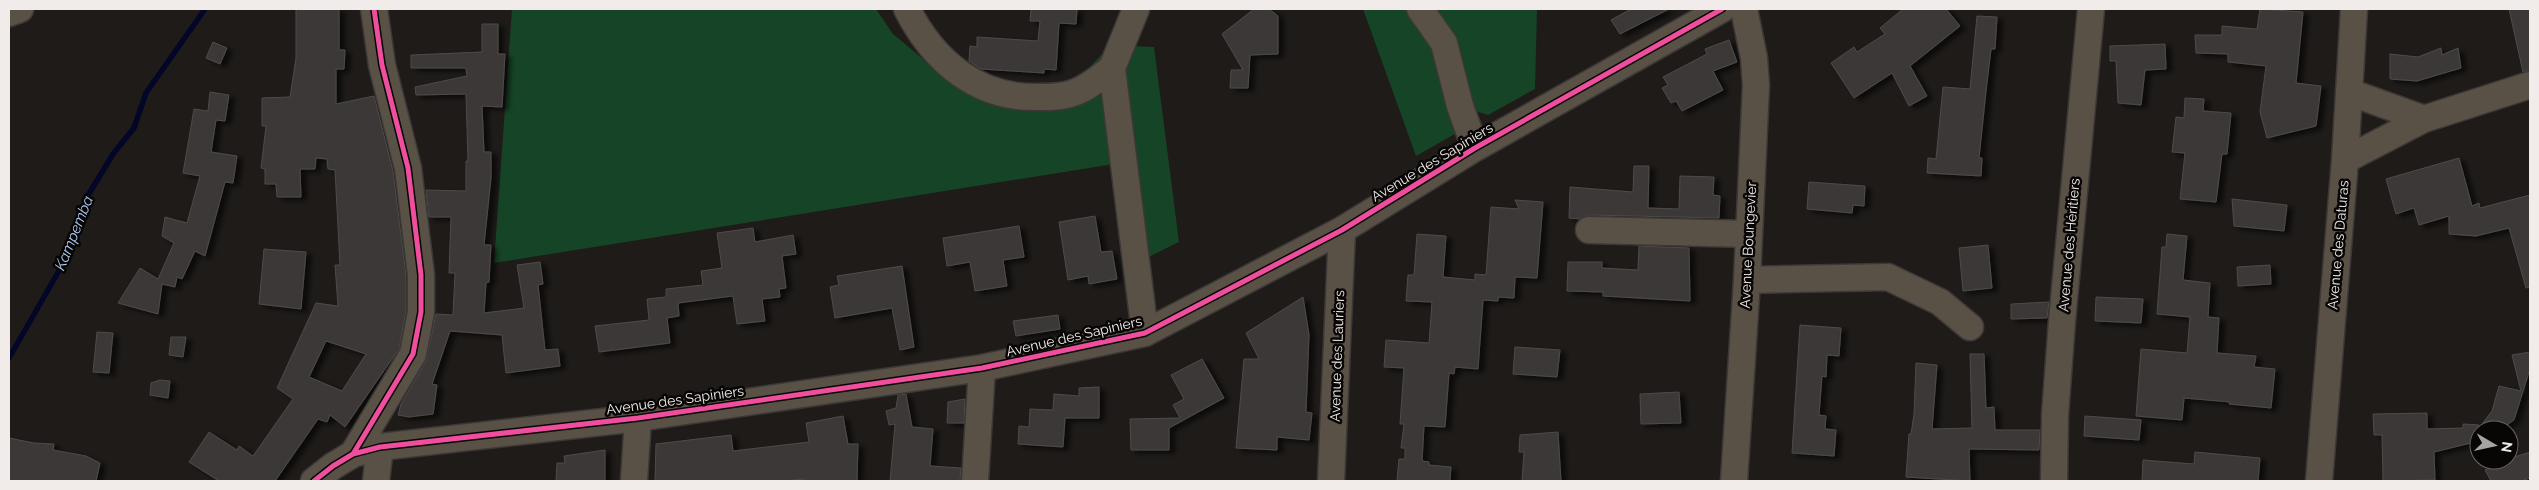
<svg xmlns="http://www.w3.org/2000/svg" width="2539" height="490" viewBox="0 0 2539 490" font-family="Raleway,sans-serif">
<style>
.forest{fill:#164426}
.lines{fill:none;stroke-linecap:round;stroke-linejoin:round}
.stream{stroke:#030627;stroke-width:5.5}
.building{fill:#3c3938;stroke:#4d4b49;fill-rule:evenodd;filter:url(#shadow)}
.minor-casing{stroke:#3b3837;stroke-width:29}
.minor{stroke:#595145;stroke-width:26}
.cycleway-casing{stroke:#080605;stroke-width:8}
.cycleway{stroke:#ef4d9e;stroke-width:5}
.labels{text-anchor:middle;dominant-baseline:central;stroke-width:5;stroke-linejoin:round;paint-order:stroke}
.street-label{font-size:14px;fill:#f1ecea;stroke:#080605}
.water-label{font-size:15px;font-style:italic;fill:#b0cdf7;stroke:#080605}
</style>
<defs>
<filter id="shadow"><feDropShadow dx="5.5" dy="3" stdDeviation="2.5" flood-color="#0009"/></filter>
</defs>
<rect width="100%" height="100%" fill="#1e1b19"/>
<path class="forest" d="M512 9H876L893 34 940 73 1017 87 1078 80 1110 45 1154 47 1179 242 1128 267 1114 164 494 263Z
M1363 9H1537L1535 89 1488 115 1460 106 1455 134 1416 156Z"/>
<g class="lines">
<path class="stream" d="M9 358 64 262 87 197 113 154 134 128 146 93 205 9"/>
</g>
<path class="building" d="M296 9H339V50H345L344 69H336V104L374 96 393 171 406 276V311L399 349 345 427 330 415 327 422 318 419 275 481H219L189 462 209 432 237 450 239 446 253 456 293 399 277 388 316 303 338 306 335 265H340L335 170 328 169 327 159 316 158 315 169H300L301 197H277L276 184H265V169L261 168 266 126H262V98L290 97 296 58ZM326 341 366 354 342 391 309 377Z
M1031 9H1077L1076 24 1059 23 1056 70 1044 69V73L981 69 969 61 970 46 977 47V37L1038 41 1040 21H1030Z
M1254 9H1269L1278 16V54L1250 55 1248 88H1230L1231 70H1243L1222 34Z
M1631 9H1669L1620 34 1611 20Z
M1903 9H1946L1960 26 1910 66 1927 96 1909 106 1892 73 1854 98 1831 63 1854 47 1857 52 1885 34 1880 28Z
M2260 9 2303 12 2296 83 2321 86 2316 126 2267 138 2260 112 2266 66 2228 62V54L2196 53 2195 35H2222V26L2257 29Z
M2509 9H2530V70L2523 72Z
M1977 16 1997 17 1995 49H1991L1986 91 1979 158H1982L1981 176 1927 173 1928 158 1936 159 1943 87 1970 89Z
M482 24H498V54H505L502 107 482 106 484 152H491V178L484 245H491L489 282 486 283 484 313 524 308 517 265 540 262 543 284 538 285 545 350 558 349 560 366 506 373 502 335 450 331 432 384 437 385 433 414 409 417 398 415 401 404 426 361 436 314 453 315 455 273H449L451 217H429L426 190 466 191V161H468L466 94 416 95 415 87 467 76 466 68H411V55L482 52Z
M1729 40 1737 62 1713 71 1723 90 1682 111 1676 101 1671 103 1662 88 1668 85 1663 77 1707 54 1705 49Z
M213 42 227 48 220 64 206 58Z
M2165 44 2166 69 2145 70 2141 105 2118 103 2116 61H2110V46Z
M2441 48 2442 55 2458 48 2461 68 2417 81 2390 79V54L2418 57Z
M210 92 229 95 225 121 216 120 211 152 237 156 233 183 225 182 205 256 195 251 182 279 177 277 175 287 162 284 158 314 118 303 140 268 158 279 174 243 162 236 165 217 187 223 200 176 183 173 194 109 208 111Z
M2185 98 2204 99 2203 111 2231 113 2227 154H2222L2216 202 2180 199 2185 153 2172 152 2176 117 2184 118Z
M2459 158 2472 206 2479 203 2480 208 2530 195V287L2526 288 2509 228 2476 236 2449 234V216L2419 225 2414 208 2396 214 2386 179Z
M1634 166H1649L1648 208 1679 209 1680 176 1714 177 1713 195 1720 196 1719 218 1589 215 1580 219 1569 218 1570 187 1633 192Z
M1809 182 1865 186 1864 206 1853 205 1852 213 1807 209Z
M2232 199 2287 205 2284 231 2234 226Z
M1515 200 1543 202 1537 278 1515 277 1514 298 1498 297V301L1483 300 1478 369 1455 367 1454 374 1449 373 1445 427 1424 426 1422 461 1429 462V465L1451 467 1450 481H1397L1399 459H1405V448H1401L1404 424H1400L1404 368 1384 367 1386 340 1429 343 1432 302 1406 301 1408 275H1414L1417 234 1446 236 1443 277 1475 280V274L1486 275 1491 207 1519 209Z
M1095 216 1101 252 1112 251 1117 279 1089 284 1088 276 1068 280 1059 222Z
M1019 226 1024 257 1003 260 1007 286 975 291 970 262 947 266 943 238Z
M753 228 755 242 793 235 796 254 782 256 786 288 779 289 780 297 762 299 765 321 737 324 733 296 678 303 679 316 667 318 670 343 599 352 595 326 649 320 647 299 666 297V289L703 285 701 271 722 268 717 233Z
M2167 234 2187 236 2183 280 2210 283 2208 317 2219 318 2217 353 2256 356 2254 367 2275 369 2271 408 2229 404 2230 402 2184 398 2182 420 2136 416 2141 349 2187 353 2190 317 2157 314 2162 247H2166Z
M1988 245 1992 288 1963 291 1959 248Z
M1639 246 1689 248 1690 301 1603 296V292L1567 291 1568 262H1602V268L1638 270Z
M264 249 306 252 301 309 259 304Z
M2270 265 2271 284 2238 286 2237 267Z
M902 266 914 347 900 350 892 308 835 318 830 287 839 285 837 276Z
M1303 297 1309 335 1306 412 1312 413 1309 440 1277 437V450L1236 448 1244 359H1259L1246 333Z
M2096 297 2143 299 2141 323 2095 321Z
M2049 302 2047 318 2011 319V304Z
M1058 315 1060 329 1016 336 1013 321Z
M1800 325 1841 328 1839 356 1827 355 1826 377 1822 376 1819 415 1826 416 1825 429 1836 430 1834 456 1792 453Z
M97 332 113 333 109 373 93 372Z
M171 337H186L183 357 169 355Z
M1515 347 1560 350 1557 377 1513 374Z
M2530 352V369L2514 420 2500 430H2479V441L2434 452 2435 480 2383 481 2382 435H2374L2373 414 2427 413V429L2463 428V424L2479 425V428L2492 411 2499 386 2521 391 2512 355Z
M1970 354H1984L1986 408 1994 407 1995 430H2040L2039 450 1969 449 1970 481 1906 477 1909 434H1911L1914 414 1916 363 1937 365 1932 429 1972 428Z
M1202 359 1224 398 1169 428V450H1131L1130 419 1180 418 1173 405 1184 399 1171 375Z
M160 380 170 381 168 398 150 395 151 383Z
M1099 387V418H1065L1063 447 1018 444 1019 426 1029 427 1030 409 1053 410 1054 394 1079 396V388Z
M1679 392 1681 423 1641 424 1640 394Z
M906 394 912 427 933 429 930 466 961 468 960 481H890L895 424 889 425 886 411 896 408 898 395Z
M965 399 964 423H947L948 402Z
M843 416 848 444H858L857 481H805V479L783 481H655L656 444 731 435 733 451 809 442 806 423Z
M2085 416 2141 420 2139 440 2084 436Z
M1558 432 1561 481H1522L1524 452H1519L1520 435Z
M9 438 34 443 54 444 53 450 86 456 100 463 96 481H9Z
M605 450V481H556L557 463H565L564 456Z
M2195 452 2260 458 2258 481H2142L2143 460 2194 464Z
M2530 452V478L2521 481H2491L2485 470 2505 460Z"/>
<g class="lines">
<defs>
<path id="minor" d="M907 9C934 62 978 99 1039 97 1050 97 1063 97 1073 93 1088 88 1100 77 1112 68
M1136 9 1112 68 1145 333
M1420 9 1444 43 1460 106 1475 148
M9 13 20 9
M2349 92 2424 119
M2345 160 2424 119 2530 85
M1589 230 1749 234
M1747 280 1888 277 1940 302 1970 327
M353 454 380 447 638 418 982 368 1145 333 1342 230 1475 148 1722 9
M314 481 333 466 353 454 413 354 421 312V275L408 168 382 65 374 9
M376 481 380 447
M634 481 638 418
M975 481 982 368
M1331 481 1342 230
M1734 481 1747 280 1756 85 1754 58 1744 9
M2054 481 2055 415 2062 321 2091 9
M2319 481 2345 160 2354 9"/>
</defs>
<use href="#minor" class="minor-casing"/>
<use href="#minor" class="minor"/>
<defs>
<path id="cycleway" d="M353 454 380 447 638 418 982 368 1145 333 1342 230 1475 148 1722 9
M314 481 333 466 353 454 413 354 421 312V275L408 168 382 65 374 9"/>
</defs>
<use href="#cycleway" class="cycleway-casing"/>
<use href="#cycleway" class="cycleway"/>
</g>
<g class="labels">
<g class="street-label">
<text transform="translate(1432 162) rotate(-31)">Avenue des Sapiniers</text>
<text transform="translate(1748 245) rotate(-87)">Avenue Boungevier</text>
<text transform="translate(2069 245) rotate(-85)">Avenue des Héritiers</text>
<text transform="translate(2338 245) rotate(-85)">Avenue des Daturas</text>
<text transform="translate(1074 336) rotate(-13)">Avenue des Sapiniers</text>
<text transform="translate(1337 356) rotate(-88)">Avenue des Lauriers</text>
<text transform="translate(675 400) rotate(-8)">Avenue des Sapiniers</text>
</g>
<g class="water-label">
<text transform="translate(74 233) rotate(-68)">Kampemba</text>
</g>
</g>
<rect width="2539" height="490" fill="none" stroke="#f1ecea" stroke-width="20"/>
<g transform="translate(2494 445) rotate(99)"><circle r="24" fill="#080605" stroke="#656261"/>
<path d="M0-4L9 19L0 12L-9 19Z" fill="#a7a3a1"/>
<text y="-8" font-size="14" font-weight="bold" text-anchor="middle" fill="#f1ecea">N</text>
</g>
</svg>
